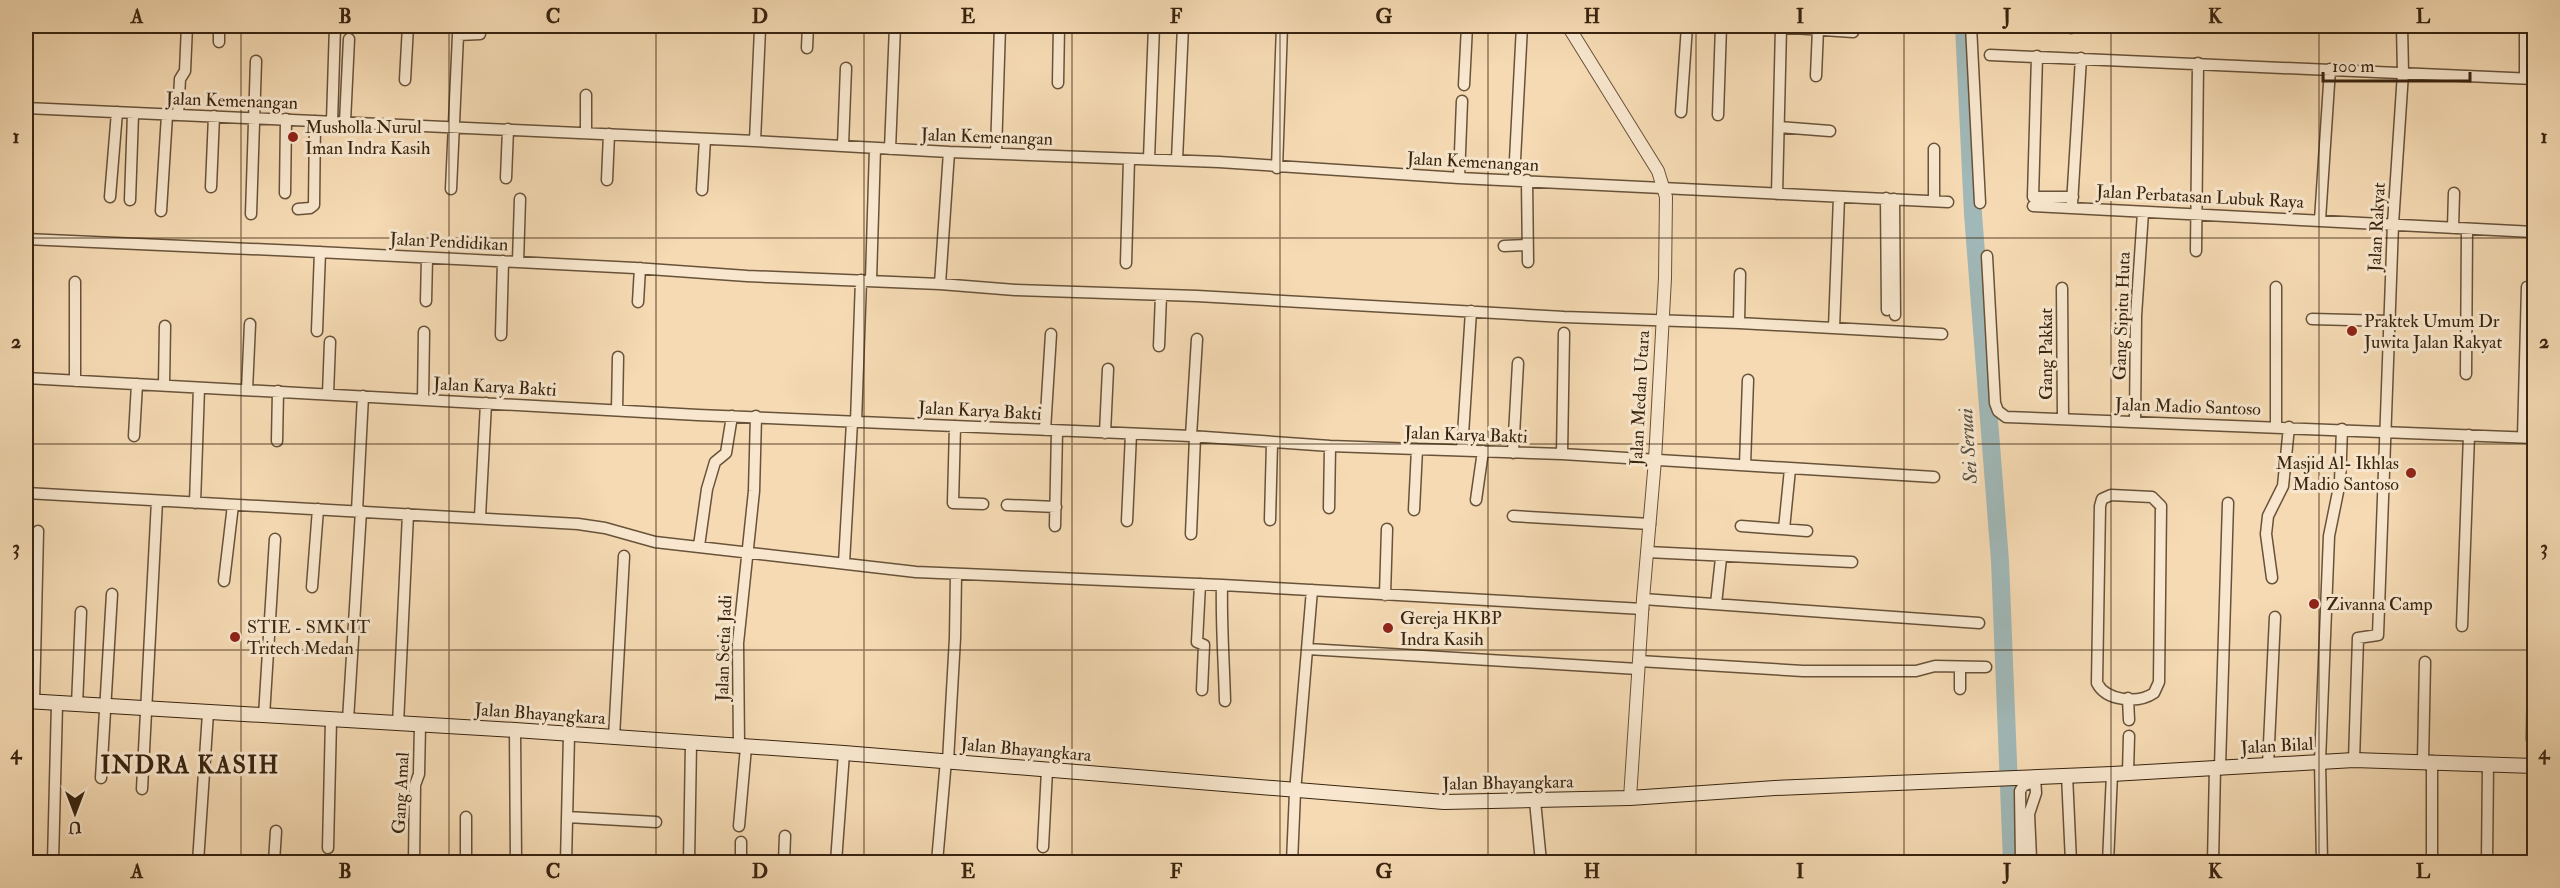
<svg xmlns="http://www.w3.org/2000/svg" width="2560" height="888" viewBox="0 0 2560 888" font-family="'IM FELL Double Pica',serif">
<style>
.lines{fill:none;stroke-linecap:round;stroke-linejoin:round}
.river{stroke:#a0b8b7;stroke-width:18}
.minor-casing{stroke:#685239;stroke-width:13}
.tertiary-casing{stroke:#685239;stroke-width:14}
.secondary-casing{stroke:#392410;stroke-width:16}
.minor{stroke:#f8e7ce;stroke-width:10}
.tertiary{stroke:#f8e7ce;stroke-width:12}
.secondary{stroke:#f8e7ce;stroke-width:14}
.grid{fill:none;stroke:#392410;stroke-width:1.5;stroke-opacity:0.55}
.poi-dot{fill:#8f2418;stroke:#f8e7ce;stroke-width:2}
.labels{text-anchor:middle;dominant-baseline:central;stroke-width:6;stroke-linejoin:round;paint-order:stroke}
.street-label{font-size:18px;fill:#392410;stroke:#f8e7ce}
.poi-label{font-size:18px;fill:#392410;stroke:#f8e7ce;text-anchor:start}
.water-label{font-size:20px;font-style:italic;fill:#585042;stroke:#f8e7ce}
.district-label{font-size:24px;font-weight:bold;letter-spacing:1.5px;fill:#392410;stroke:#f8e7ce}
.neatline{fill:none;stroke:#392410;stroke-width:2}
.grid-label{font-size:20px;text-anchor:middle;font-weight:bold;fill:#392410}
</style>
<rect width="100%" height="100%" fill="#f5dab3"/>
<filter id="stains"><feTurbulence type="fractalNoise" baseFrequency=".00333" numOctaves="4"/><feColorMatrix values="0 0 0 0 .2 0 0 0 0 .09 0 0 0 0 .02 0 0 0 .5 -.17"/></filter>
<radialGradient id="worn" r=".72"><stop offset=".6" stop-color="#630" stop-opacity="0"/><stop offset="1" stop-color="#630" stop-opacity=".3"/></radialGradient>
<g class="lines">
<path class="river" d="M1964 26 1973 214 2000 561 2012 862"/>
<defs>
<path id="minor" d="M1763 26 1853 32
M1971 26 1980 203
M2071 26V28
M219 42V26
M807 48 808 26
M1990 55 2534 79
M2037 56 2033 197H2073
M1816 76 1818 29
M2525 78V26
M405 80 408 26
M1058 83 1059 26
M1464 85 1467 26
M26 108 755 141 949 152 1219 162 1459 178 1948 202
M1681 112 1687 26
M178 115 180 79 185 71 187 26
M1718 115 1721 26
M332 121 335 26
M345 122 349 39
M1779 127 1830 131
M586 133V95
M755 141 760 29
M843 145 846 68
M890 149 895 26
M1934 149V201
M996 153 1000 26
M1149 159 1154 26
M1177 160 1183 26
M1277 168 1282 26
M506 178 508 129
M1459 178 1462 101
M1514 179 1522 26
M607 180 609 134
M1527 180 1528 262
M211 187 214 116
M451 189 458 35 480 34
M702 190 705 139
M285 193 286 119
M1777 194 1781 27
M110 197 117 112
M1886 198 1887 310
M1894 199 1895 315
M130 200 133 114
M2072 204 2081 58
M2033 206 2534 232
M298 209 310 208 314 205 315 121
M161 211 167 115
M251 214 256 61
M2320 220 2330 69
M2453 228 2454 193
M26 239 298 251 635 268 747 276 940 284 1015 290 1197 296 1564 317 1739 323 1942 334
M1504 246 1527 245
M2196 251 2198 63
M1987 256 1995 403 1998 411 2006 417 2534 438
M518 262 520 199
M1126 263 1129 159
M871 280 875 148
M940 284 949 152
M2276 287V426
M2062 288 2063 419
M426 301 427 258
M638 302 640 268
M2312 319 2389 321
M1739 323 1740 274
M1834 328 1839 197
M317 331 320 252
M501 335 503 261
M1159 346 1161 295
M2466 374 2467 229
M26 378 698 415 1191 436 1330 446 1562 454 1934 477
M75 381V282
M164 385 165 326
M247 390 250 324
M328 394 330 342
M423 400 424 332
M617 410 618 357
M856 422 861 280
M2135 422 2136 316 2143 212
M955 426 953 503 983 504
M1045 430 1051 334
M1105 433 1108 369
M134 436 137 384
M1191 436 1197 339
M2523 437 2527 287
M277 441 278 391
M1462 450 1471 311
M1513 453 1518 363
M1562 454 1564 333
M1745 465 1748 380
M26 493 578 524 605 528 655 542 916 572 1222 585 1643 609
M2111 495 2152 497 2161 506 2159 682 2154 693C2138 704 2106 701 2097 683L2100 506 2102 499Z
M1476 500 1483 451
M195 503 199 388
M1007 505 1056 507
M1329 508 1330 446
M1414 510 1417 449
M357 511 363 396
M1513 516 1650 524
M480 517 486 403
M1270 520 1272 443
M1127 521 1131 434
M1055 526 1057 431
M1741 526 1807 531
M1784 529 1790 469
M1191 534 1195 437
M699 546 707 489 715 462 726 453 732 416
M1647 552 1852 562
M844 563 852 422
M2272 578 2266 534 2268 516 2283 486 2289 427
M224 581 233 505
M1200 584 1197 642 1204 645 1202 690
M1222 585C1221 624 1224 662 1225 701
M312 587 318 509
M1385 595 1387 529
M1643 599 1979 623
M1716 604 1721 558
M2462 626 2469 435
M1308 649 1638 669
M1639 661 1803 671H1916L1935 666 1986 667
M1960 667V689
M2533 677 2532 739 2534 751
M2128 698 2129 720
M34 702 38 531
M77 705 81 612
M264 716 275 539
M348 720 361 511
M398 724 408 514
M515 730 516 862
M614 737 624 556
M739 747 738 643 754 491 756 416
M2354 760 2358 638 2378 635 2393 224 2403 73 2402 26
M948 761 955 638 956 574
M2423 761 2425 662
M2268 765 2275 617
M2220 767 2228 503
M2128 773 2129 736
M2067 775 2071 862
M101 778 112 594
M142 789 157 501
M1535 801 1541 862
M466 817V862
M567 817 656 822
M739 826 746 747
M1043 847 1047 770
M328 848 331 720
M2031 858 2029 814 2036 793 2035 777
M53 862 57 704
M198 862 208 713
M274 862 276 831
M414 862 415 785 419 774 420 725
M566 862 569 735
M689 862 691 743
M741 862V842
M784 862 785 836
M836 862 844 753
M937 862 946 760
M1292 862 1295 792 1312 590
M2021 862 2020 791 2023 786 2035 781
M2108 862 2112 774
M2213 862 2215 768
M2322 862 2320 761 2329 536 2340 482 2342 429
M2432 862V761
M2487 862 2488 764"/>
<path id="tertiary" d="M1568 26 1658 171 1666 197 1665 278 1655 460 1643 599 1630 798"/>
<path id="secondary" d="M26 701 515 730 844 753 1444 802 1630 798 1775 788 2112 774 2354 760 2534 766"/>
</defs>
<use href="#minor" class="minor-casing"/>
<use href="#tertiary" class="tertiary-casing"/>
<use href="#secondary" class="secondary-casing"/>
<use href="#minor" class="minor"/>
<use href="#tertiary" class="tertiary"/>
<use href="#secondary" class="secondary"/>
</g>
<path class="grid" d="M241 26V862M449 26V862M656 26V862M864 26V862M1072 26V862M1280 26V862M1488 26V862M1696 26V862M1904 26V862M2111 26V862M2319 26V862M26 238H2534M26 444H2534M26 650H2534"/>
<g class="poi-dot">
<circle cx="293" cy="137" r="6"/>
<circle cx="2352" cy="331" r="6"/>
<circle cx="2411" cy="473" r="6"/>
<circle cx="2314" cy="604" r="6"/>
<circle cx="1388" cy="628" r="6"/>
<circle cx="235" cy="637" r="6"/>
</g>
<g class="labels">
<g class="street-label">
<text transform="translate(232 101) rotate(2)">Jalan Kemenangan</text>
<text transform="translate(987 137) rotate(2)">Jalan Kemenangan</text>
<text transform="translate(1473 162) rotate(3)">Jalan Kemenangan</text>
<text transform="translate(2200 197) rotate(3)">Jalan Perbatasan Lubuk Raya</text>
<text transform="translate(2377 227) rotate(-87)">Jalan Rakyat</text>
<text transform="translate(449 242) rotate(3)">Jalan Pendidikan</text>
<text transform="translate(2122 316) rotate(-88)">Gang Sipitu Huta</text>
<text transform="translate(2046 354) rotate(-90)">Gang Pakkat</text>
<text transform="translate(495 387) rotate(3)">Jalan Karya Bakti</text>
<text transform="translate(1640 398) rotate(-87)">Jalan Medan Utara</text>
<text transform="translate(2188 407) rotate(2)">Jalan Madio Santoso</text>
<text transform="translate(980 411) rotate(3)">Jalan Karya Bakti</text>
<text transform="translate(1466 435) rotate(2)">Jalan Karya Bakti</text>
<text transform="translate(724 648) rotate(-88)">Jalan Setia Jadi</text>
<text transform="translate(540 714) rotate(4)">Jalan Bhayangkara</text>
<text transform="translate(2277 746) rotate(-3)">Jalan Bilal</text>
<text transform="translate(1026 750) rotate(5)">Jalan Bhayangkara</text>
<text transform="translate(1508 783) rotate(-1)">Jalan Bhayangkara</text>
<text transform="translate(401 793) rotate(-87)">Gang Amal</text>
</g>
<g class="poi-label">
<text x="305" y="127">Musholla Nurul<tspan x="305" dy="21">Iman Indra Kasih</tspan></text>
<text x="2364" y="321">Praktek Umum Dr<tspan x="2364" dy="21">Juwita Jalan Rakyat</tspan></text>
<text x="2399" y="463" text-anchor="end">Masjid Al- Ikhlas<tspan x="2399" dy="21">Madio Santoso</tspan></text>
<text x="2326" y="604">Zivanna Camp</text>
<text x="1400" y="618">Gereja HKBP<tspan x="1400" dy="21">Indra Kasih</tspan></text>
<text x="247" y="627">STIE - SMK IT<tspan x="247" dy="21">Tritech Medan</tspan></text>
</g>
<g class="water-label">
<text transform="translate(1968 446) rotate(-94)">Sei Seruai</text>
</g>
<g class="district-label">
<text x="190" y="765">INDRA KASIH</text>
</g>
</g>
<rect width="2560" height="888" fill="none" stroke="#f5dab3" stroke-width="66"/>
<g transform="translate(75 813) rotate(180)" stroke="#f8e7ce" stroke-width="4.5" paint-order="stroke">
<path d="M0-4.5L10 22L0 15L-10 22Z" fill="#392410"/>
<text y="-9" font-size="16" font-weight="bold" text-anchor="middle" fill="#392410">U</text>
</g>
<path d="M2323 72v9h147v-9" fill="none" stroke="#392410" stroke-width="3"/>
<text x="2332" y="72" font-size="18" fill="#392410" stroke="#f8e7ce" stroke-width="4.5" paint-order="stroke">100 m</text>
<rect x="33" y="33" width="2494" height="822" class="neatline"/>
<g class="grid-label">
<text x="137" y="23">A</text>
<text x="345" y="23">B</text>
<text x="553" y="23">C</text>
<text x="760" y="23">D</text>
<text x="968" y="23">E</text>
<text x="1176" y="23">F</text>
<text x="1384" y="23">G</text>
<text x="1592" y="23">H</text>
<text x="1800" y="23">I</text>
<text x="2007" y="23">J</text>
<text x="2215" y="23">K</text>
<text x="2423" y="23">L</text>
<text x="16" y="143">1</text>
<text x="2544" y="143">1</text>
<text x="16" y="348">2</text>
<text x="2544" y="348">2</text>
<text x="16" y="554">3</text>
<text x="2544" y="554">3</text>
<text x="16" y="759">4</text>
<text x="2544" y="759">4</text>
<text x="137" y="878">A</text>
<text x="345" y="878">B</text>
<text x="553" y="878">C</text>
<text x="760" y="878">D</text>
<text x="968" y="878">E</text>
<text x="1176" y="878">F</text>
<text x="1384" y="878">G</text>
<text x="1592" y="878">H</text>
<text x="1800" y="878">I</text>
<text x="2007" y="878">J</text>
<text x="2215" y="878">K</text>
<text x="2423" y="878">L</text>
</g>
<rect width="100%" height="100%" filter="url(#stains)"/>
<rect width="100%" height="100%" fill="url(#worn)"/>
</svg>
